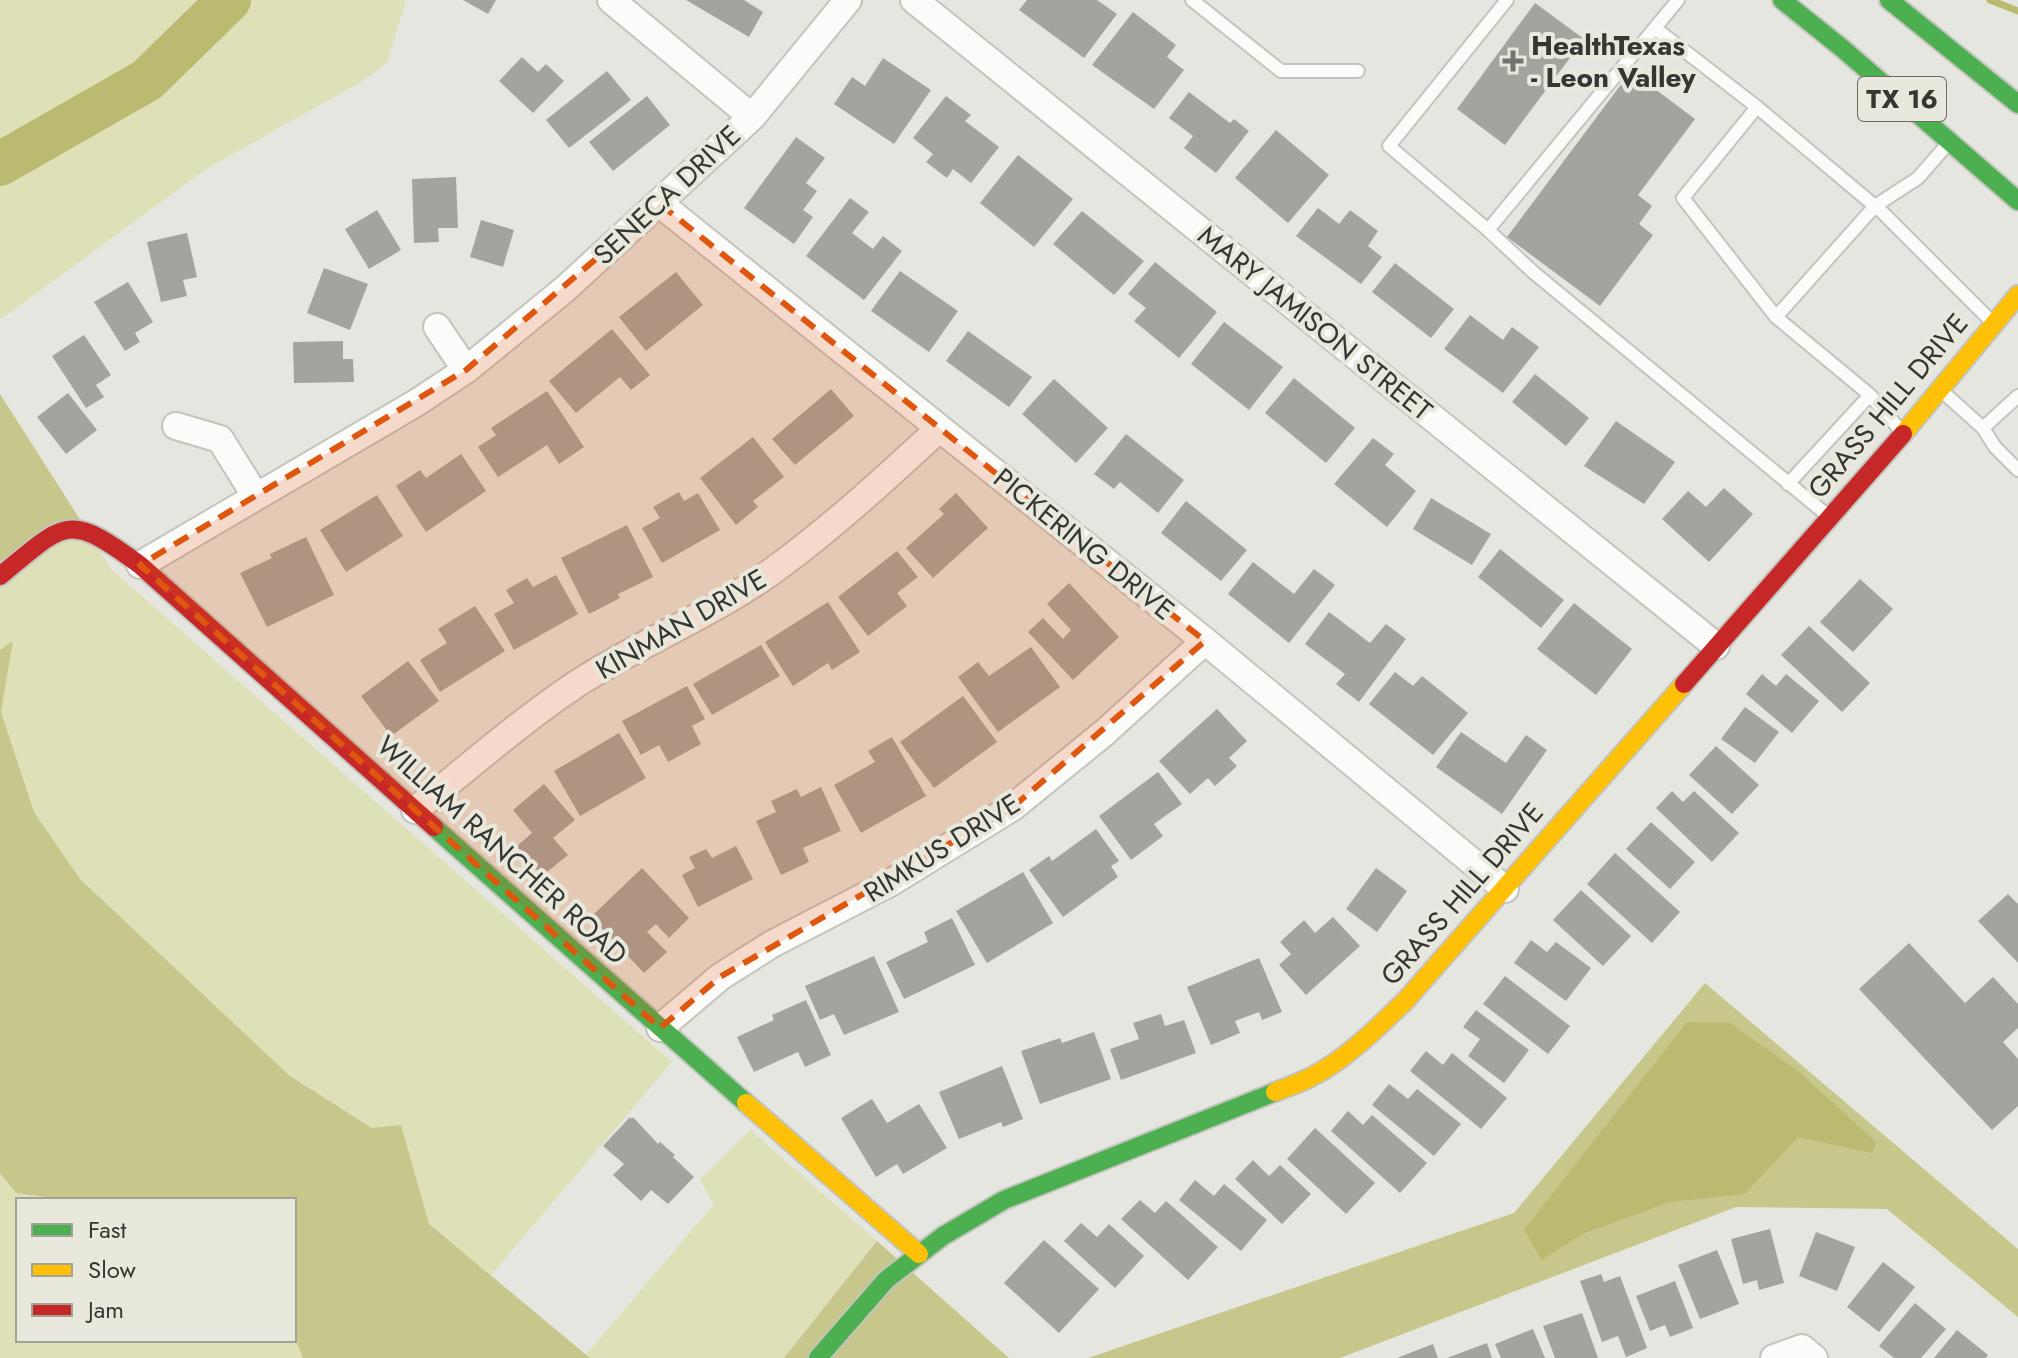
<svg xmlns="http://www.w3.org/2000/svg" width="2018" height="1358" viewBox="0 0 2018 1358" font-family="Jost,sans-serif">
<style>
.green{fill:#dee0b8}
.forest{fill:#c7c78c}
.water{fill:#babb71}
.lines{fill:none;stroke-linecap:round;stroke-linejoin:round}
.stream{stroke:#babb71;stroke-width:7}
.river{stroke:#babb71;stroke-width:44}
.building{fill:#a4a49f}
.lane-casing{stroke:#c3c4be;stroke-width:16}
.street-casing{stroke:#c3c4be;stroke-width:30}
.fast-casing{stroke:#c3c4be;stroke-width:22}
.slow-casing{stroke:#c3c4be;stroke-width:22}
.jam-casing{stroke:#c3c4be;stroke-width:22}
.lane{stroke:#fbfbfa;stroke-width:12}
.street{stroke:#fbfbfa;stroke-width:26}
.fast{stroke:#4caf50;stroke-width:18}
.slow{stroke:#ffc107;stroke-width:18}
.jam{stroke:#c62828;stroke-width:18}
.marked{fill:#df570e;fill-opacity:0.2;stroke:#df570e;stroke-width:6;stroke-dasharray:16 10;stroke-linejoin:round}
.poi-dot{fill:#73746f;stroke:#e8e9dc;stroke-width:3}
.labels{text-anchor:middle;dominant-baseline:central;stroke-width:8;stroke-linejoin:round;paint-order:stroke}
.shield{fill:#e8e9dc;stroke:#6b6c65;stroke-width:2}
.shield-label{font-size:26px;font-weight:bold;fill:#363732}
.poi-label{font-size:28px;font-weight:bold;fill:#363732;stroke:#e8e9dc;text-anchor:start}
.street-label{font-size:28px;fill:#363732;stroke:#e8e9dc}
</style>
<rect width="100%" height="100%" fill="#e5e6df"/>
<path class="green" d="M0 0H406L387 63 361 82 206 169 0 320Z
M81 521 111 569 672 1062 491 1275 428 1224 372 1128 290 1076 80 879 34 812 1 712 12 643 0 650V580Z
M750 1130 877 1241 784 1358H590L586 1355 714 1204 700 1180Z
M0 1173 16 1193 67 1200H18V1340H294V1336L303 1358H0Z"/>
<path class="forest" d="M0 394 81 521 0 580Z
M13 641 1 712 34 812 80 879 290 1076 372 1128 401 1125 429 1224 590 1358H303L294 1336V1200H67L16 1193 0 1173V650Z
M1705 983 2018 1249V1317L1887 1209 1736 1207 1340 1358H1088L1514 1213Z
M877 1241 1009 1358H784Z"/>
<path class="water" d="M1687 1022 1730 1023 1799 1072 1876 1142 1872 1153 1798 1137 1745 1194 1670 1202 1582 1234 1542 1260 1524 1230Z"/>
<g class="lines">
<path class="stream" d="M1990 0 2018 11"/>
<path class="river" d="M0 164 147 80 229 0"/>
</g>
<path class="building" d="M463 0H496L488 14Z
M686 0H744L763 12 749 37Z
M1027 0H1097L1117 14 1084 58 1019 10Z
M1535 3 1584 39 1505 145 1457 109Z
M1133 12 1176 45 1167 57 1184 70 1154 109 1092 65Z
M522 57 538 72 546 64 564 81 533 113 499 81Z
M883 58 931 90 894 144 834 104 852 77 865 86Z
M607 71 631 100 569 148 546 120Z
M1631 71 1695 119 1638 195 1652 206 1639 224 1653 235 1600 306 1507 237Z
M1189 92 1230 123 1234 119 1249 131 1216 173 1184 148 1193 136 1169 118Z
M647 96 670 125 613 171 589 142Z
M946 96 971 115 965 121 999 147 971 183 953 169 947 178 926 162 933 154 913 138Z
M1276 130 1329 175 1288 223 1235 178Z
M796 137 825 158 806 183 817 191 803 210 813 217 794 244 744 208Z
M1018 155 1073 199 1034 247 980 203Z
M456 177 458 228H438L439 242 414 243 412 179Z
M850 198 869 212 852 233 873 249 883 236 902 251 864 300 806 256Z
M1318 208 1339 224 1350 210 1378 231 1368 246 1382 257 1361 284 1296 236Z
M377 210 401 250 369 269 345 229Z
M1082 211 1144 261 1114 295 1053 244Z
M481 220 514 230 503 267 470 257Z
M187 233 197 277 183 280 187 296 161 302 147 242Z
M1155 262 1217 312 1179 358 1134 321 1146 308 1128 294Z
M1395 263 1454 309 1431 338 1372 292Z
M324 268 368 284 350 330 307 313Z
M900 271 958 311 929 352 871 311Z
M676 272 703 305 646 351 619 317Z
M128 282 153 322 135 333 140 342 125 351 94 302Z
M1470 315 1503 340 1512 327 1539 347 1503 393 1444 349Z
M1224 322 1283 367 1249 410 1191 364Z
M612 329 650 375 631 390 620 377 576 413 549 381Z
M968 331 1032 377 1009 407 946 361Z
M84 335 111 375 96 385 104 397 86 408 52 356Z
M343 341V359H353L354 382 294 383 293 342Z
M1535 374 1589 418 1566 446 1512 402Z
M1294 378 1355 428 1326 463 1265 413Z
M1054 379 1108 428 1076 463 1022 414Z
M831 389 854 416 795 465 772 439Z
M547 391 584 447 559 464 547 445 498 477 478 447 496 435 491 428Z
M68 393 97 430 66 454 37 417Z
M1616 421 1675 462 1644 504 1584 466Z
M1126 434 1184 480 1158 513 1120 482 1114 489 1094 474Z
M753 437 784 477 753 501 758 507 736 525 700 478Z
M1373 438 1394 454 1385 465 1416 491 1387 527 1334 484Z
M461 454 486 491 426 532 396 486 420 470 426 478Z
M1724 488 1753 514 1709 562 1662 519 1688 491 1706 507Z
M679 492 684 501 698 493 720 530 662 563 642 528 660 518 653 507Z
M956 493 988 528 933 578 906 548 944 514 939 509Z
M377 495 403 536 346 572 320 530Z
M1431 498 1491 534 1472 565 1413 529Z
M1186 501 1247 550 1221 581 1161 533Z
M627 525 653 577 618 594 620 598 589 614 561 558Z
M306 537 334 595 267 627 240 573 272 558 270 554Z
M1500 549 1564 600 1541 628 1478 577Z
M897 551 918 577 897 593 907 606 868 636 838 597Z
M1253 562 1294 594 1314 569 1335 585 1289 643 1228 594Z
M556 575 578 614 514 650 494 614 514 603 506 590 527 578 533 587Z
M1860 579 1893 609 1853 652 1820 622Z
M1069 583 1119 637 1073 680 1028 632 1043 618 1063 639 1071 630 1047 604Z
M828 602 860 652 832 670 828 663 793 686 765 642Z
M1574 603 1632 649 1596 695 1537 649Z
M475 606 505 651 440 692 420 660 447 643 438 629Z
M1329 612 1370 643 1386 624 1406 639 1359 702 1336 684 1345 674 1305 644Z
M1809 626 1870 683 1842 712 1781 655Z
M761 645 780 676 712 715 693 684Z
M1031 647 1060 687 998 732 958 677 978 662 989 676Z
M408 661 439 701 391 736 361 696Z
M1395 672 1413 686 1422 676 1468 713 1433 755 1369 704Z
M1762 674 1776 686 1786 674 1819 701 1792 733 1746 694Z
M687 686 705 719 692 726 701 744 668 762 659 745 641 755 622 721Z
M963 696 997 742 934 788 900 742Z
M1745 707 1779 732 1755 763 1721 739Z
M1217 709 1247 741 1229 758 1237 766 1215 786 1208 778 1190 794 1159 761Z
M1461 732 1506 763 1526 735 1547 750 1502 814 1436 767Z
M619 733 646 778 580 816 554 771Z
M892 737 926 796 861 833 834 785 875 762 868 751Z
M1716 746 1759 785 1732 814 1689 775Z
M1158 772 1182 804 1154 824 1163 836 1131 860 1099 816Z
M544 784 575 820 553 838 568 855 542 876 517 846 532 833 513 810Z
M821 787 841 831 803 848 809 862 781 875 756 821 776 812 771 801 797 789 801 797Z
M1672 791 1683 802 1694 791 1739 833 1712 862 1656 808Z
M1651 822 1695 862 1670 889 1626 849Z
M1096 829 1119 861 1111 866 1118 877 1063 917 1029 870 1049 856 1052 861Z
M736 846 753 879 698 907 682 875 695 868 689 857 706 849 712 858Z
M1615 853 1680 912 1652 943 1587 884Z
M642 868 689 918 669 938 656 924 647 932 667 952 644 973 591 917Z
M1376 868 1407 891 1377 932 1346 909Z
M1023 872 1053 923 987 963 956 911Z
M1581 890 1631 936 1603 966 1553 920Z
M2008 894 2018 904V963L1978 921Z
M1333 917 1360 946 1306 995 1279 965 1291 954 1280 942 1304 920 1315 933Z
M952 918 975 965 904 999 886 962 928 942 924 932Z
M1531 940 1547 952 1556 942 1591 968 1566 1001 1514 963Z
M1909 943 1965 1003 1993 977 2018 1004V1028L2003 1042 2018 1059V1106L1992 1130 1859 989Z
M874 956 899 1012 844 1035 834 1014 820 1020 805 986Z
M1259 958 1282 1012 1262 1020 1259 1012 1235 1021 1240 1033 1211 1045 1187 987Z
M1505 976 1570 1026 1548 1054 1483 1004Z
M806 1000 831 1055 805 1067 798 1052 754 1072 737 1037 774 1020 772 1015Z
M1476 1010 1529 1050 1504 1083 1468 1056 1480 1039 1463 1027Z
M1161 1014 1165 1026 1184 1020 1196 1053 1121 1080 1110 1049 1139 1039 1133 1023Z
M1094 1032 1111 1079 1040 1104 1021 1051 1060 1038 1062 1043Z
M1426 1051 1443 1065 1452 1053 1507 1098 1481 1129 1410 1071Z
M1002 1066 1023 1119 1003 1127 1001 1122 959 1139 939 1092Z
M1389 1084 1408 1099 1417 1089 1461 1124 1434 1156 1372 1105Z
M872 1099 887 1123 919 1104 947 1148 903 1174 897 1164 876 1177 841 1118Z
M1348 1111 1363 1125 1372 1115 1427 1163 1400 1193 1331 1131Z
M630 1117 632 1119 633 1117 658 1144 660 1142 675 1155 673 1157 694 1177 668 1204 651 1190 641 1201 613 1175 624 1164 603 1146Z
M1315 1128 1375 1183 1346 1214 1287 1159Z
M1253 1160 1269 1176 1280 1165 1311 1194 1282 1224 1235 1179Z
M1195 1180 1214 1196 1224 1184 1267 1220 1241 1251 1179 1200Z
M1140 1200 1155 1213 1166 1201 1218 1247 1188 1280 1121 1219Z
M1081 1223 1097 1237 1109 1224 1144 1256 1115 1288 1064 1241Z
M1770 1229 1784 1283 1759 1290 1757 1280 1743 1284 1731 1239Z
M1816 1232 1855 1247 1837 1291 1799 1276Z
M1044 1240 1099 1289 1059 1333 1004 1283Z
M1717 1250 1739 1304 1700 1319 1678 1265Z
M1883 1262 1915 1287 1879 1332 1847 1307Z
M1601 1274 1604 1282 1620 1276 1647 1348 1626 1357 1618 1336 1602 1342 1580 1281Z
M1675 1281 1693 1328 1670 1337 1665 1325 1650 1331 1636 1296Z
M1915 1303 1946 1329 1921 1358H1894L1879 1346Z
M1582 1313 1598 1358H1555L1543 1326Z
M1533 1329 1545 1358H1501L1495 1344Z
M1957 1330 1988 1355 1986 1358H1934Z
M1487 1343 1492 1358H1447Z
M1433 1344 1438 1358H1397Z"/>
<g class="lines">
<defs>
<path id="lane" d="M1192 0 1281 71H1358
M1678 0 1488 230 1533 272 1827 515
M1655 28 1757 107 1683 198 1776 317 1870 395 1788 484
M1757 107 1882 212 1993 323
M1488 230 1389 146 1507 0
M1776 317 1875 206 1918 178 1945 147
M1944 393 1983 428 2018 396
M1870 395 1902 432
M1983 428 1995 447 2018 470"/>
<path id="street" d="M611 0 752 117
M914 0 1716 646
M660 204 1205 641 1505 889
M437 327 466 370
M176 426 220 439 255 495
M140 565 416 403 466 370 565 289 752 117 848 0
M415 810C469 767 521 721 578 683 643 641 716 613 778 567 835 525 887 477 939 429
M660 1028 720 977 772 944 890 883 1013 807 1104 733 1205 641
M1774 1358 1802 1348 1814 1358"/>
<path id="fast" d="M1782 0 1843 49 2018 201
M1889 0 2018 104
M434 827 746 1103
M818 1358 886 1280 943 1236 1004 1200 1275 1092"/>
<path id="slow" d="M1903 434 2018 295
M1275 1092C1287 1087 1300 1083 1311 1077 1347 1059 1378 1027 1406 1000L1684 684
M746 1103 919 1254"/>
<path id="jam" d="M0 576C66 522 67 511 140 565L434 827
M1684 684 1903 434"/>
</defs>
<use href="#lane" class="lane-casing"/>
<use href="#street" class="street-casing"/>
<use href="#fast" class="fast-casing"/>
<use href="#slow" class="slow-casing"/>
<use href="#jam" class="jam-casing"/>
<use href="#lane" class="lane"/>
<use href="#street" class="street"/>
<use href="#fast" class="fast"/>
<use href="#slow" class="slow"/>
<use href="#jam" class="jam"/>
</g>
<path class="marked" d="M660 204 1205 641 1013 807 720 977 660 1028 140 565 466 370Z"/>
<path class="poi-dot" d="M1509 49h8v8h8v8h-8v8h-8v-8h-8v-8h8z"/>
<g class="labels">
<rect class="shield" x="1858" y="77" width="88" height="44" rx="6"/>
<g class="shield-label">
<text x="1902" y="99">TX 16</text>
</g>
<g class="poi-label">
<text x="1531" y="45">HealthTexas<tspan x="1531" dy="32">- Leon Valley</tspan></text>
</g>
<g class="street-label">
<text transform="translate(667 195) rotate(-43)">SENECA DRIVE</text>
<text transform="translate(1315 323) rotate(39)">MARY JAMISON STREET</text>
<text transform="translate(1888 406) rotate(-50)">GRASS HILL DRIVE</text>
<text transform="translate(1084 544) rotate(39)">PICKERING DRIVE</text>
<text transform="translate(681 624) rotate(-30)">KINMAN DRIVE</text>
<text transform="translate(942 848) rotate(-32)">RIMKUS DRIVE</text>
<text transform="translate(502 850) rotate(42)">WILLIAM RANCHER ROAD</text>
<text transform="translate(1462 894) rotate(-49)">GRASS HILL DRIVE</text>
</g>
</g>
<rect x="16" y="1198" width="280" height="144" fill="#e8e9dc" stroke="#a1a298" stroke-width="2"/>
<rect x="32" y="1224" width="40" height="12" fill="#4caf50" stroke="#a1a298" stroke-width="2"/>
<text x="88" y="1238" font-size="24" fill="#363732">Fast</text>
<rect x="32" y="1264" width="40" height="12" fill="#ffc107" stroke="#a1a298" stroke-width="2"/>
<text x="88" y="1278" font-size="24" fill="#363732">Slow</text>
<rect x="32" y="1304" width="40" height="12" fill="#c62828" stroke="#a1a298" stroke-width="2"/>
<text x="88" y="1318" font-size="24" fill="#363732">Jam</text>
</svg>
